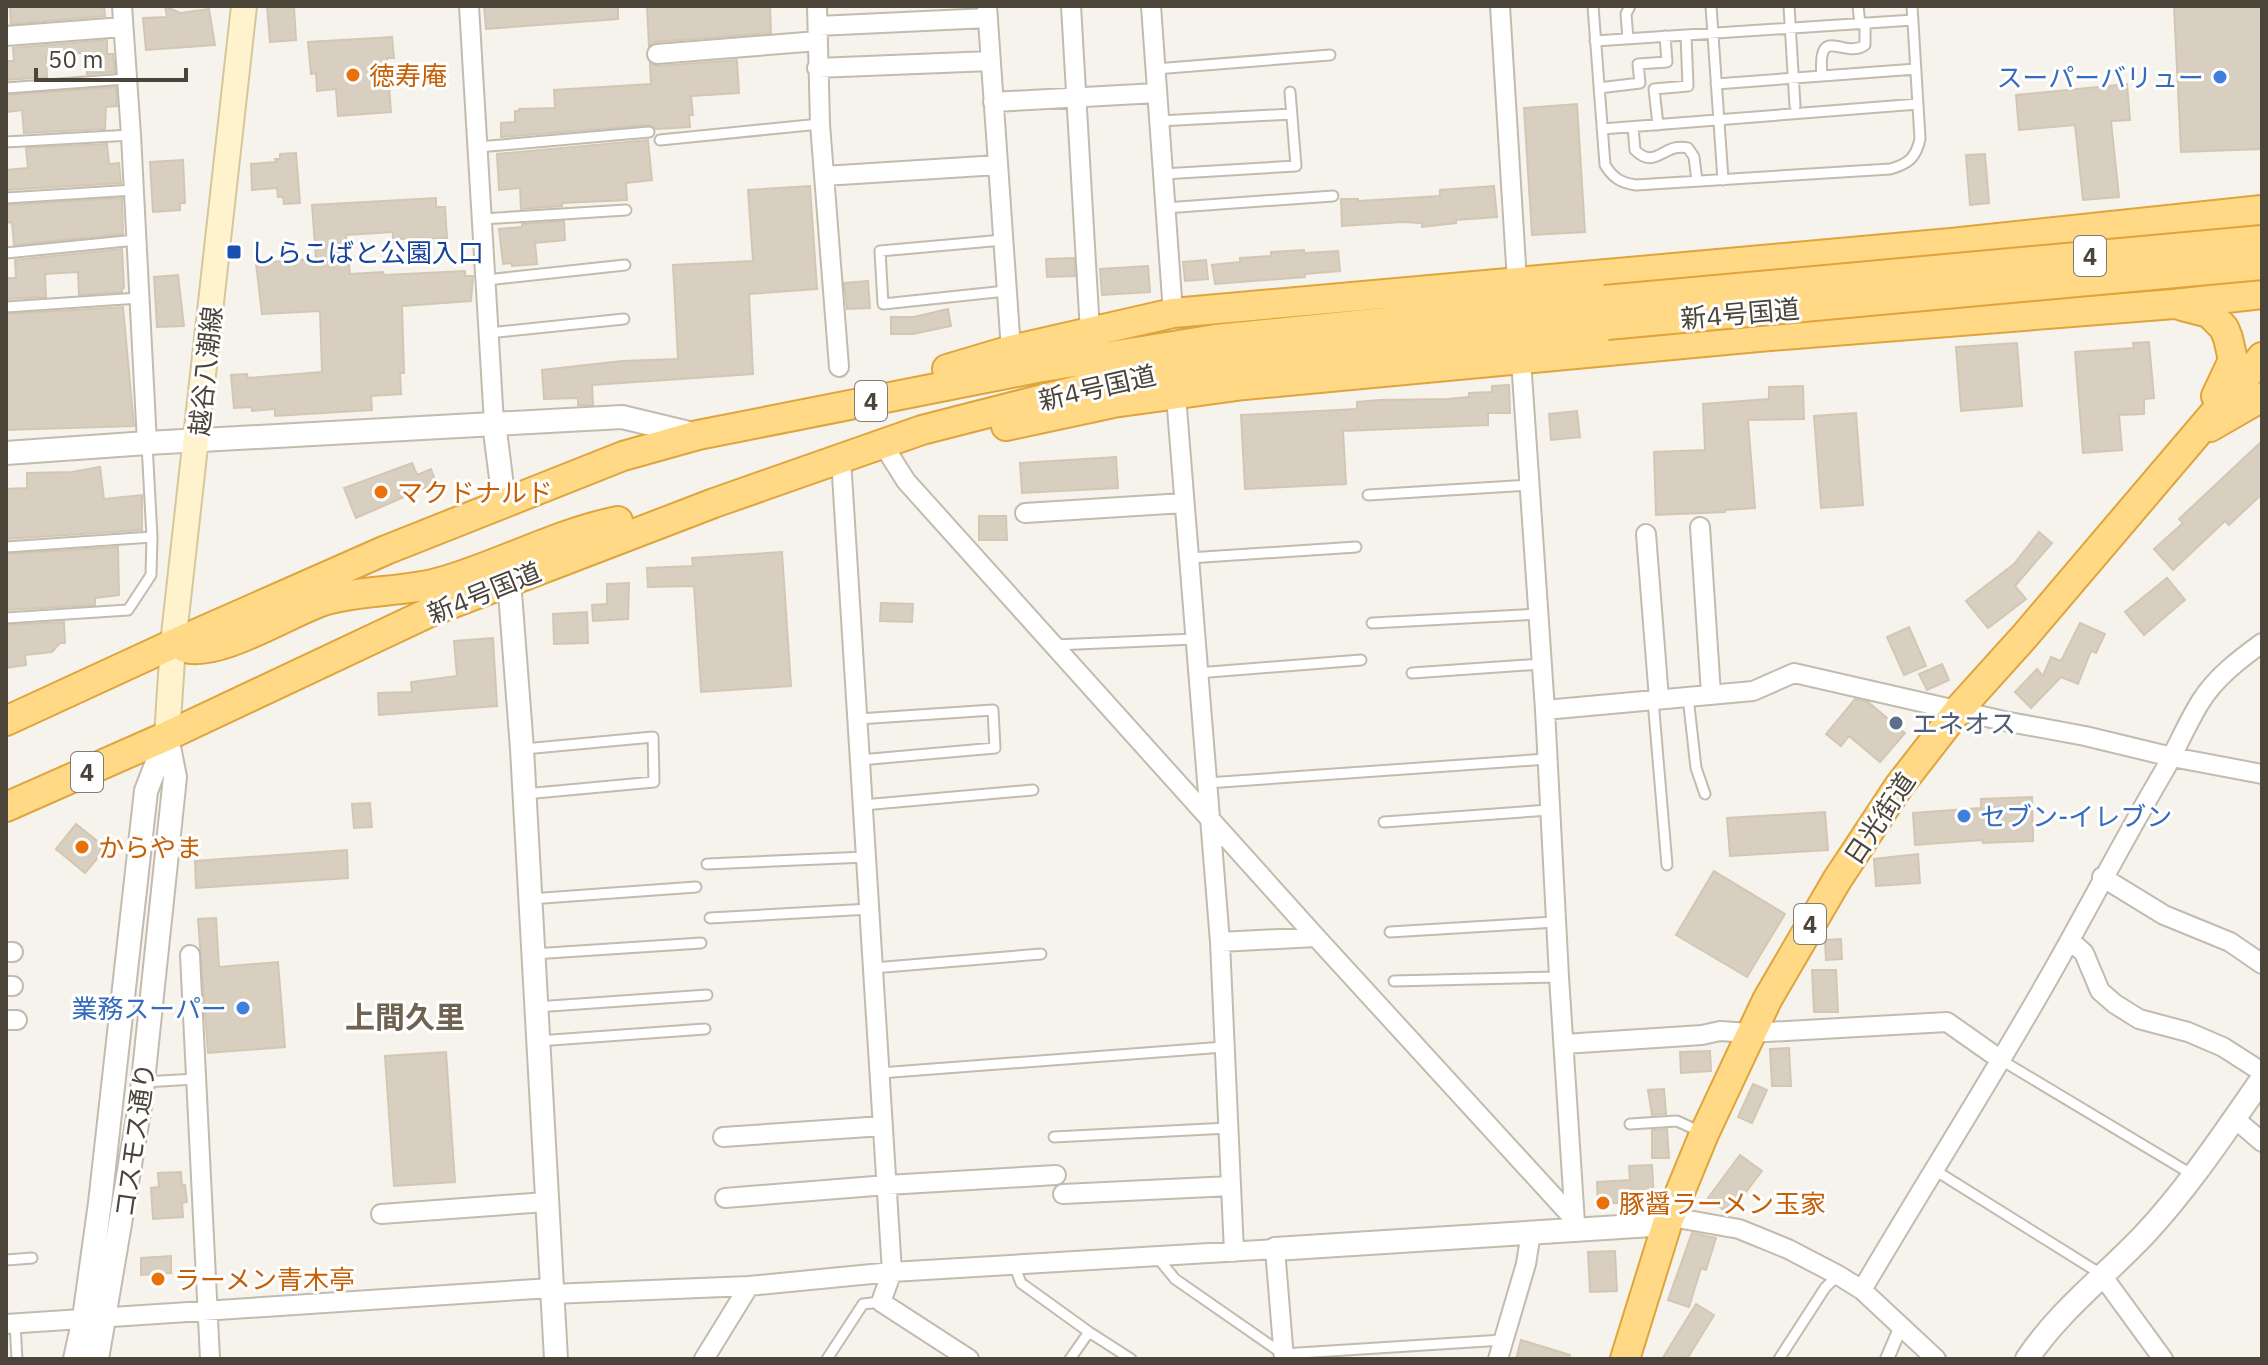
<svg xmlns="http://www.w3.org/2000/svg" width="2268" height="1365" viewBox="0 0 2268 1365" font-family="'IBM Plex Sans','Noto Sans JP',sans-serif">
<style>
.building{fill:#d8cfc1;stroke:#d3c7b4;stroke-width:2}
.lines{fill:none;stroke-linecap:round;stroke-linejoin:round}
.service-casing{stroke:#c2bbae;stroke-width:13}
.pedestrian-casing{stroke:#c2bbae;stroke-width:16}
.minor-casing{stroke:#c2bbae;stroke-width:22}
.tertiary-casing{stroke:#c2bbae;stroke-width:26}
.secondary-casing{stroke:#d6c79b;stroke-width:28}
.trunk-casing{stroke:#e0a43c;stroke-width:32}
.service{stroke:#fff;stroke-width:9}
.pedestrian{stroke:#fff;stroke-width:12}
.minor{stroke:#fff;stroke-width:18}
.tertiary{stroke:#fff;stroke-width:22}
.secondary{stroke:#fff3cd;stroke-width:24}
.trunk{stroke:#ffd985;stroke-width:28}
.trunk-bridge-casing{stroke:#e0a43c;stroke-width:32;stroke-linecap:butt}
.trunk-bridge{stroke:#ffd985;stroke-width:28}
.food-dot{fill:#e8710a;stroke:#fff;stroke-width:3}
.shop-dot{fill:#3f7fe0;stroke:#fff;stroke-width:3}
.transit-dot{fill:#1a4fb4;stroke:#fff;stroke-width:3}
.service-dot{fill:#5c6f8a;stroke:#fff;stroke-width:3}
.labels{text-anchor:middle;dominant-baseline:central;stroke-width:6;stroke-linejoin:round;paint-order:stroke}
.shield{fill:#fff;stroke:#817c74;stroke-width:2}
.shield-label{font-size:24px;font-weight:bold;fill:#4b4439}
.food-label{font-size:26px;fill:#c56008;stroke:#fff;text-anchor:start}
.shop-label{font-size:26px;fill:#366cbe;stroke:#fff;text-anchor:end}
.transit-label{font-size:26px;fill:#164399;stroke:#fff;text-anchor:start}
.street-label{font-size:26px;fill:#4b4439;stroke:#fff}
.service-label{font-size:26px;fill:#4e5e75;stroke:#fff;text-anchor:start}
.quarter-label{font-size:30px;font-weight:bold;fill:#6e6250;stroke:#fff}
</style>
<rect width="100%" height="100%" fill="#f6f3ec"/>
<path class="building" d="M104 6 105 16 11 24 10 7Z
M165 6 180 13 209 9 215 45 146 50 143 18 167 17Z
M267 6H294L296 40 270 42Z
M484 6H618V19L486 29Z
M647 6H770L771 33 656 42 649 46Z
M2174 6H2262V149L2181 152Z
M392 37 394 58H387L391 112 338 116 336 89 317 91 316 73 311 74 308 42Z
M107 40V54H113L115 72 87 74 86 53 55 54 46 56 47 77 6 80V61H14L13 48Z
M737 60 739 93 691 96 693 115H689L690 127 656 129 648 125 501 137V123L515 122V111H519V109L555 108 554 90 651 84 650 63 658 66Z
M2127 84 2130 120 2111 121 2119 197 2083 200 2075 125 2019 130 2016 95Z
M116 87 117 106 106 107 105 129 24 133 22 110 6 112V95Z
M1577 104 1585 232 1532 235 1524 108Z
M648 140 652 180 626 183 627 200 562 203V206L521 209 520 188 499 190 497 154Z
M107 144 109 164 119 163 121 183 6 190V170L28 168 26 148Z
M296 153 300 203 284 204 283 197H278L277 188 252 190 251 164 276 162 275 159H280V154Z
M1985 154 1989 203 1970 205 1966 155Z
M183 160 185 203H180V210L153 212 150 162Z
M810 186 817 289 749 294 753 374 592 385 593 405H578V398L544 399 542 370 622 361 678 359 673 265 753 261 748 190Z
M1494 186 1497 217 1456 220V223L1422 227V223L1402 222 1342 226 1341 199H1358V201L1440 196V190Z
M122 198 123 234 14 245 12 222 6 223V205Z
M436 198V207H445L447 238 393 239V232L346 235 350 274 383 272 384 275 465 271V276H473L471 301 402 306 404 373H400L401 394 371 396 372 410 275 416V409L252 411V407L234 408 231 375 247 374 248 378 322 372 320 311 262 314 256 263 316 259 312 205Z
M564 221 565 240 535 243 537 264 512 266 511 263 503 264 499 229 522 227V224Z
M122 249 124 288 122 289V292L79 295 78 272 45 274 46 297 6 299V278H16L15 260Z
M1304 250V253L1338 251 1340 271 1305 274V277L1215 284 1212 265 1240 262V258L1271 256V252Z
M1074 258 1075 276 1047 277 1046 259Z
M1206 260 1208 279 1185 281 1183 262Z
M1148 266 1150 292 1102 295 1100 269Z
M178 275 184 326 157 327 154 277Z
M868 281 870 308 847 309 844 283Z
M123 307 134 426 6 430V314Z
M948 309 951 326 913 334H891V317H914Z
M2149 342 2154 398 2144 399V414L2119 415 2122 450 2083 453 2075 352 2134 348 2133 343Z
M2017 343 2022 406 1961 411 1956 347Z
M1509 385 1510 413H1488V425L1343 431 1346 484 1245 489 1241 415 1357 409V402L1380 400 1447 399 1469 397V393L1492 392V386Z
M1803 386 1804 419 1748 420 1755 508 1725 510V512L1656 515 1654 452 1705 450 1703 404 1769 399V387Z
M1577 411 1580 437 1551 440 1549 414Z
M1856 413 1863 505 1821 508 1814 416Z
M2262 441V494L2229 525 2225 521 2173 570 2154 549 2183 523 2179 519Z
M1116 457 1118 488 1022 493 1020 463Z
M412 463 417 475 431 469 436 483 356 518 344 488Z
M100 467 104 499 142 495V530L6 539V489L27 488V473L72 472Z
M979 516H1006L1007 540H979Z
M2039 532 2052 543 2015 586 2026 599 1988 628 1966 601 2014 564Z
M118 547 119 595 95 598V605L6 610V554Z
M782 552 791 686 701 692 694 586 648 587 647 568 693 566 692 558Z
M2167 578 2185 600 2144 635 2125 612Z
M629 583 628 619 593 621 592 605 607 604V584Z
M881 603 913 604 912 622 880 621Z
M587 612 588 643 554 644 553 614Z
M64 622 65 643H60L52 652 25 655 26 665 6 668V625Z
M2080 623 2105 634 2096 653 2091 651 2078 684 2061 677 2031 708 2015 692 2037 669 2043 676 2051 657 2061 661Z
M1909 627 1926 666 1904 675 1887 637Z
M493 638 497 706 379 715 378 693 412 692 411 682 457 676 454 641Z
M1942 664 1949 680 1927 690 1919 674Z
M1855 699 1868 702 1905 733 1880 762 1849 736 1841 746 1826 734Z
M2032 797 2033 841 1983 843 1982 840 1915 845 1913 813 1981 808V799Z
M370 803 372 827 354 828 352 804Z
M1825 812 1828 850 1730 856 1727 818Z
M76 824 106 848 85 873 56 849Z
M347 850 348 878 196 888 195 861Z
M1918 854 1920 883 1876 886 1874 859Z
M1714 871 1785 914 1747 977 1676 935Z
M216 918 219 967 278 962 285 1047 208 1053 198 919Z
M1841 939 1842 959 1826 960 1825 940Z
M1812 970H1836L1838 1012H1814Z
M1789 1048 1791 1086H1772L1770 1049Z
M1710 1051 1711 1071 1681 1073 1680 1052Z
M446 1052 455 1182 394 1186 385 1056Z
M1753 1084 1767 1090 1752 1123 1738 1117Z
M1664 1089 1666 1114 1652 1115 1648 1090Z
M1667 1129 1669 1158H1652V1130Z
M1740 1155 1762 1171 1729 1214 1708 1198Z
M1652 1165 1654 1201 1598 1204 1597 1182 1630 1180 1629 1166Z
M181 1172 182 1186 185 1185 187 1202 182 1203 183 1217 153 1219 151 1188 159 1187 158 1173Z
M1692 1233 1716 1238 1706 1270 1701 1268 1689 1307 1668 1300Z
M1615 1251 1617 1291 1590 1292 1588 1252Z
M171 1256V1273L141 1275V1258Z
M1696 1304 1714 1315 1687 1359H1662Z
M1521 1340 1570 1355 1569 1359H1516Z"/>
<g class="lines">
<defs>
<path id="service" d="M1593 6 1605 165C1613 178 1621 183 1636 185L1890 169C1909 164 1916 157 1920 139L1912 6
M1711 6 1723 180
M1789 6 1795 106
M1858 6 1860 24
M1628 39 1626 14 1630 6
M1595 41 1913 20
M1155 69 1330 55
M1822 76C1817 22 1844 60 1865 45V23
M1716 84 1916 69
M6 88 126 79
M1599 88 1640 83 1638 64 1667 62 1665 36
M1159 121 1292 114
M1658 125 1654 89 1688 86 1686 35
M1633 127 1635 150C1656 171 1663 142 1688 148L1694 157 1697 181
M1602 129 1918 104
M660 140 820 124
M6 142 131 135
M478 147 649 132
M1163 174 1296 166 1290 92
M6 198 134 190
M1165 208 1333 196
M482 219 626 210
M1003 240 880 251 883 304 1006 291
M6 253 136 240
M486 280 625 265
M6 307 139 298
M489 333 624 319
M147 444 152 537
M1368 495 1530 485
M6 547 152 537 151 575 128 610 6 618
M1189 558 1356 547
M1372 623 1539 614
M1054 645 1195 639
M1197 673 1361 660
M1412 673 1542 664
M1688 697 1696 768 1705 794
M1653 700 1667 865
M858 719 993 710 995 748 860 760
M524 749 653 737 654 782 525 794
M1207 783 1547 759
M863 805 1033 790
M1384 822 1549 810
M707 864 866 857
M530 899 696 887
M710 918 870 909
M1390 932 1555 922
M533 954 701 943
M873 968 1041 954
M1394 981 1559 977
M536 1007 707 995
M538 1041 705 1029
M2001 1060 2193 1175
M880 1073 1224 1047
M143 1082 196 1079
M1630 1124 1677 1121 1701 1132
M1054 1137 1228 1128
M1933 1169 2101 1274
M1157 1257 1175 1279 1283 1354 1503 1340
M6 1260 32 1258
M1014 1265 1021 1283 1089 1332 1131 1359
M15 1323 17 1359
M827 1359 863 1304 881 1302
M1070 1359 1089 1332
M1779 1359 1825 1288 1838 1275"/>
<path id="pedestrian" d="M1887 1359 1901 1326"/>
<path id="minor" d="M122 6 131 135 147 443
M469 6 494 423
M817 6 820 124 839 367
M987 6 1011 350
M1071 6 1090 332
M1151 6 1173 313
M1500 6 1517 281
M818 26 988 18
M6 36 123 27
M657 54 818 41
M817 68 991 61
M993 102 1157 93
M824 176 998 165
M1521 360 1545 710 1559 977 1575 1223
M1176 396 1220 942 1234 1252
M882 443 906 481 1316 937 1575 1220
M841 459 892 1272 881 1302 969 1359
M1025 513 1184 503
M1700 527 1711 694
M1646 534 1659 699
M1545 710 1753 691 1794 673 2004 721 2085 736 2172 757 2262 774
M2102 877 2164 915 2230 942 2262 964
M2070 940 2084 953 2100 991 2115 1004 2139 1019 2188 1032 2223 1047 2262 1072
M1220 942 1316 937
M6 952H13
M190 955 210 1359
M6 986H13
M6 1020H17
M1564 1044 1702 1035 1720 1031 1750 1033 1947 1022 2001 1060
M2234 1118 2262 1142
M723 1137 883 1126
M1063 1194 1231 1186
M725 1198 887 1185 1056 1175
M381 1214 546 1202
M1671 1217 1739 1229 1788 1249 1838 1275 1862 1290 1936 1359
M2101 1274 2163 1359
M1862 1290C1924 1184 1991 1080 2052 972 2090 905 2125 837 2164 771 2177 748 2187 723 2201 701 2216 677 2240 659 2262 643
M551 1294 749 1286 892 1272 1275 1249 1284 1359
M6 1324 551 1288
M704 1359 749 1286
M1498 1359 1526 1264 1531 1232"/>
<path id="tertiary" d="M494 423 504 502
M6 453 147 443 622 417 697 435
M509 580 522 749 556 1359
M1275 1249 1667 1224
M75 1359 84 1318 100 1203 146 791 167 736
M97 1359 141 1100 175 777 167 737
M2027 1359C2059 1311 2104 1277 2144 1235 2188 1188 2225 1132 2262 1079"/>
<path id="secondary" d="M167 736 173 644 244 6"/>
<path id="trunk" d="M2182 306 2209 313 2224 328 2228 338 2233 360 2216 396
M947 369 1011 350 1173 313 1951 243 2262 210
M1006 426 1113 403 1244 385 1758 337 2174 304 2262 294
M2210 427 2262 397
M185 648C220 657 288 613 323 601 362 589 405 593 444 581 502 564 558 533 618 521
M6 721 173 644 386 550 623 456 698 435 1037 368 1216 339 1605 300
M6 807 167 736 430 612 714 503 922 430 1113 381 1216 362 1607 325
M1625 1359 1667 1224 1704 1134 1767 1000 1837 880 1899 786 1959 709 2024 637 2262 357"/>
</defs>
<use href="#service" class="service-casing"/>
<use href="#pedestrian" class="pedestrian-casing"/>
<use href="#minor" class="minor-casing"/>
<use href="#tertiary" class="tertiary-casing"/>
<use href="#secondary" class="secondary-casing"/>
<use href="#trunk" class="trunk-casing"/>
<use href="#service" class="service"/>
<use href="#pedestrian" class="pedestrian"/>
<use href="#minor" class="minor"/>
<use href="#tertiary" class="tertiary"/>
<use href="#secondary" class="secondary"/>
<use href="#trunk" class="trunk"/>
<defs>
<path id="trunk-bridge" d="M1605 300 2262 240
M1607 325 2262 265"/>
</defs>
<use href="#trunk-bridge" class="trunk-bridge-casing"/>
<use href="#trunk-bridge" class="trunk-bridge"/>
</g>
<g class="food-dot">
<circle cx="353" cy="75" r="8"/>
<circle cx="381" cy="492" r="8"/>
<circle cx="82" cy="847" r="8"/>
<circle cx="1603" cy="1203" r="8"/>
<circle cx="158" cy="1279" r="8"/>
</g>
<g class="shop-dot">
<circle cx="2220" cy="77" r="8"/>
<circle cx="1964" cy="816" r="8"/>
<circle cx="243" cy="1008" r="8"/>
</g>
<rect class="transit-dot" x="226" y="244" width="16" height="16" rx="4"/>
<circle class="service-dot" cx="1896" cy="723" r="8"/>
<g class="labels">
<g class="shield">
<rect x="2074" y="236" width="32" height="40" rx="6"/>
<rect x="855" y="381" width="32" height="40" rx="6"/>
<rect x="71" y="752" width="32" height="40" rx="6"/>
<rect x="1794" y="904" width="32" height="40" rx="6"/>
</g>
<g class="shield-label">
<text x="2090" y="256">4</text>
<text x="871" y="401">4</text>
<text x="87" y="772">4</text>
<text x="1810" y="924">4</text>
</g>
<g class="food-label">
<text x="369" y="75">徳寿庵</text>
<text x="397" y="492">マクドナルド</text>
<text x="98" y="847">からやま</text>
<text x="1619" y="1203">豚醤ラーメン玉家</text>
<text x="174" y="1279">ラーメン青木亭</text>
</g>
<g class="shop-label">
<text x="2204" y="77">スーパーバリュー</text>
<text x="1980" y="816" text-anchor="start">セブン-イレブン</text>
<text x="227" y="1008">業務スーパー</text>
</g>
<g class="transit-label">
<text x="250" y="252">しらこばと公園入口</text>
</g>
<g class="street-label">
<text transform="translate(1740 313) rotate(-5)">新4号国道</text>
<text transform="translate(205 371) rotate(-84)">越谷八潮線</text>
<text transform="translate(1097 387) rotate(-13)">新4号国道</text>
<text transform="translate(484 592) rotate(-22)">新4号国道</text>
<text transform="translate(1879 818) rotate(-56)">日光街道</text>
<text transform="translate(134 1140) rotate(-82)">コスモス通り</text>
</g>
<g class="service-label">
<text x="1912" y="723">エネオス</text>
</g>
<g class="quarter-label">
<text x="405" y="1016">上間久里</text>
</g>
</g>
<rect width="2268" height="1365" fill="none" stroke="#4b4439" stroke-width="16"/>
<path d="M36 68v12h150v-12" fill="none" stroke="#4b4439" stroke-width="4"/>
<text x="48" y="68" font-size="24" fill="#4b4439" stroke="#ffffff" stroke-width="6" paint-order="stroke">50 m</text>
</svg>
